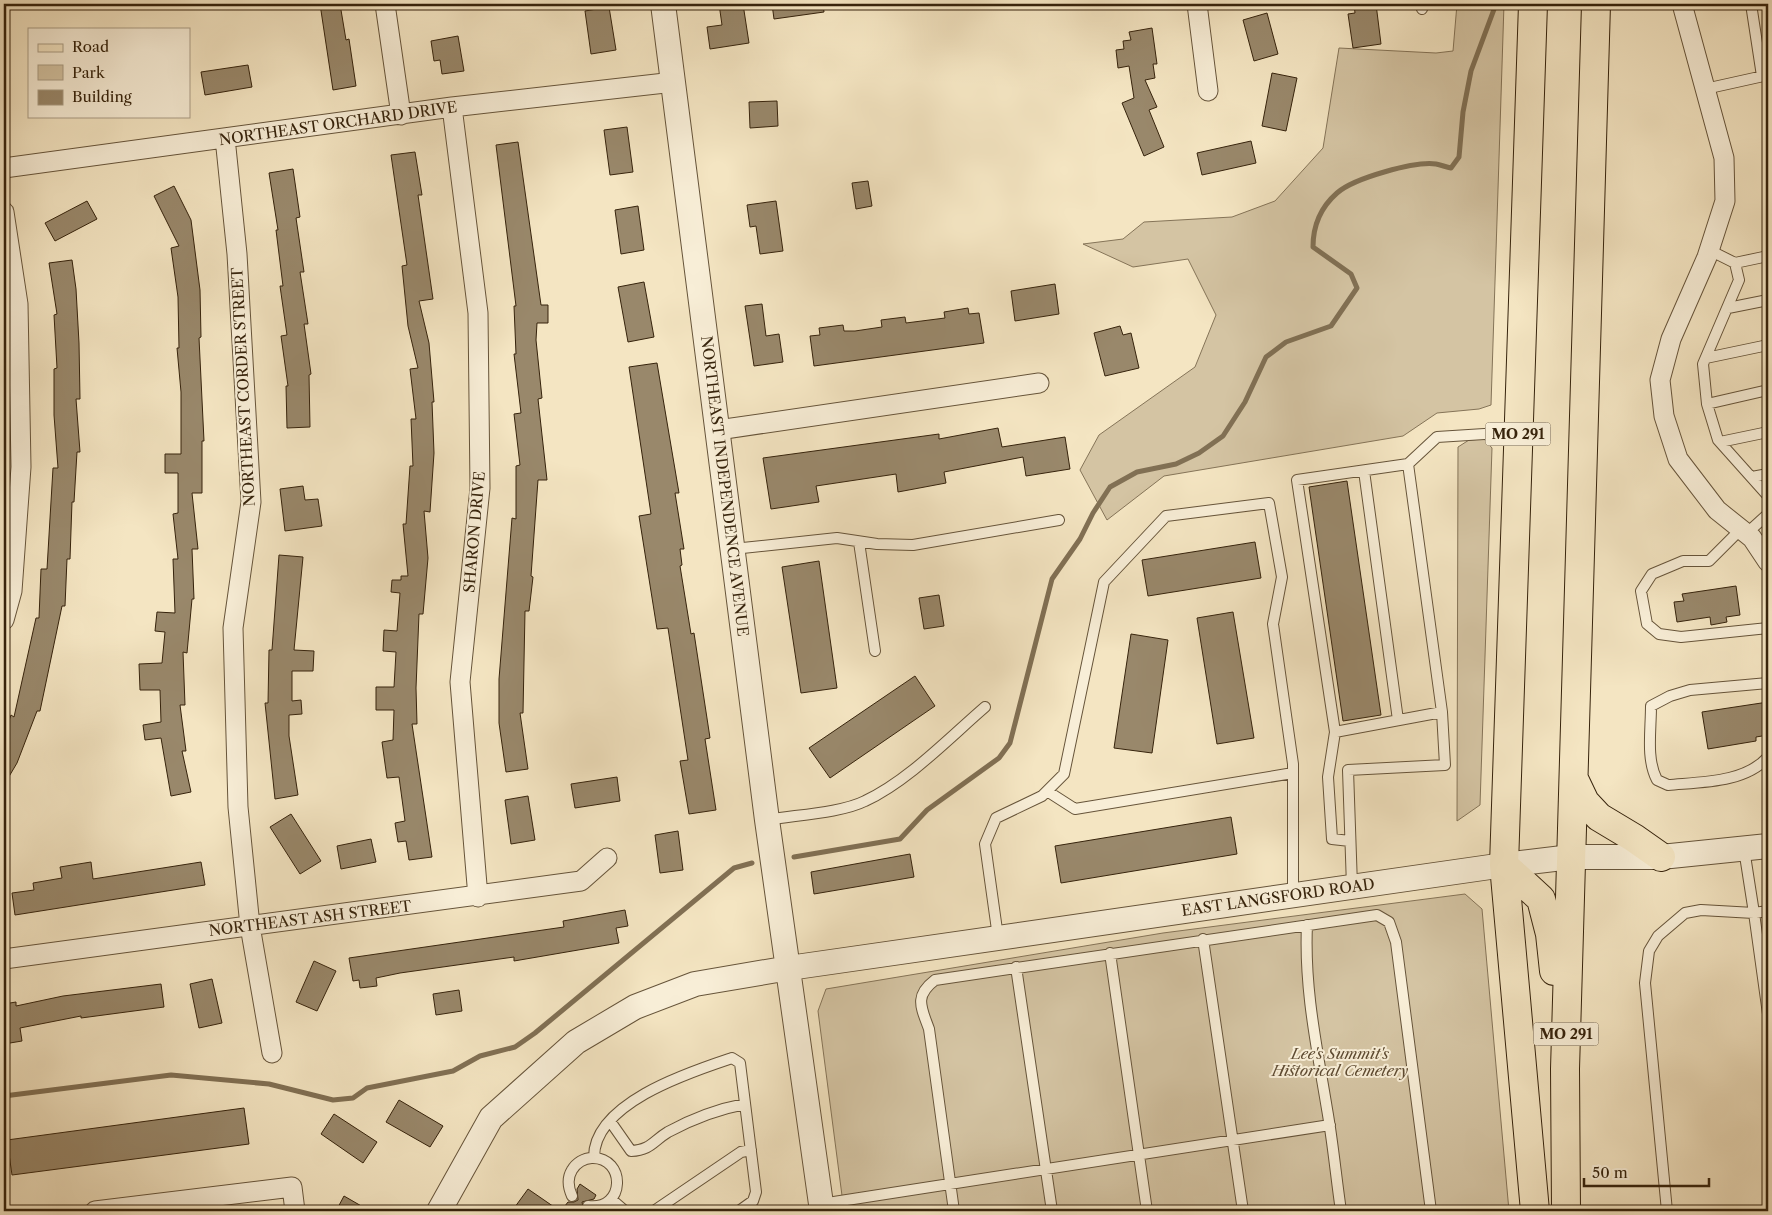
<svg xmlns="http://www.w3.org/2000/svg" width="1772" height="1215" viewBox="0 0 1772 1215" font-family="'Libre Caslon Text',serif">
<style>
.green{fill:#d4c4a3;stroke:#857458}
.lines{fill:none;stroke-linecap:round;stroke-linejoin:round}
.stream{stroke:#817054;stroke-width:5}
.building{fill:#99886b;stroke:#36230c}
.service-casing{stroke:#66543a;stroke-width:12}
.minor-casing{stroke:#66543a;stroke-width:21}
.tertiary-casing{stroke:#66543a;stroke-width:26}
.primary-casing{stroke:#36230c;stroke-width:30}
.service{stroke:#f8eed7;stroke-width:10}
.minor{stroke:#f8eed7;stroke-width:19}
.tertiary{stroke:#f8eed7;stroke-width:24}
.primary{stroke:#f4e5c2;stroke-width:28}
.labels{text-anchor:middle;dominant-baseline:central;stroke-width:4;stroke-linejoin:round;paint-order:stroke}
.shield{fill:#f8eed7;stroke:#706049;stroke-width:1}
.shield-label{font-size:14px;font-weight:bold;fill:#36230c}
.street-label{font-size:15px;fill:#36230c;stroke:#f8eed7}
.park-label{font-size:15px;font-style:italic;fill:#5e4b32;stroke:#f8eed7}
</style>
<rect width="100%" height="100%" fill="#f4e5c2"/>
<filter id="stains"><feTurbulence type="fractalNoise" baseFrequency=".004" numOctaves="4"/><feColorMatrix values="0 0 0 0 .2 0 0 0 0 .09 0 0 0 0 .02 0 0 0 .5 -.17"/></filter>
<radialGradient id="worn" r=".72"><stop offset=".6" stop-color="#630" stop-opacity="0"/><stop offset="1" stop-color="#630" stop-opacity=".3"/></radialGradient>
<path class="green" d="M1457 4H1504L1491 405 1479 409 1437 413 1403 436 1164 476 1107 520 1080 470 1099 435 1195 367 1216 315 1188 259 1133 267 1083 244 1123 239 1144 222 1232 217 1275 201 1323 148 1339 48 1436 53 1453 51Z
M1484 439 1492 448 1480 805 1457 821 1458 447 1469 440Z
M1465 894 1482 909 1509 1211H844L818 1011 826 989 1163 933Z"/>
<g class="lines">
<path class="stream" d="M794 857 900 839 927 810 999 758 1010 743 1052 579 1080 539 1093 513 1110 487 1137 472 1176 464 1199 453 1223 436 1245 402 1266 357 1286 342 1331 326 1357 288 1351 274 1313 247C1313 226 1321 207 1337 193 1354 178 1415 161 1436 164 1441 165 1446 167 1451 168L1459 157 1463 112 1471 71 1496 4
M4 1096 171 1075 269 1084 333 1100 353 1098 367 1088 453 1071 480 1056 515 1047 535 1033 734 868 752 863"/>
</g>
<path class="building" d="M320 4H340L346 40 349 39 356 86 333 90Z
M719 4H743L749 43 710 49 707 27 722 25Z
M772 4H823L824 12 774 19Z
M1354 4H1376L1381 44 1353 48 1348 14 1355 13Z
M609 7 616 50 591 54 585 11Z
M1267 13 1278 54 1254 61 1243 20Z
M1152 28 1157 64H1153L1155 78 1145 80 1157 107 1149 110 1164 147 1144 156 1122 103 1134 98 1129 66 1118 68 1116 50 1124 49 1123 41 1131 40 1129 32Z
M458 36 464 71 442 74 440 60 434 61 431 41Z
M248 65 252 87 205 95 201 72Z
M1272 73 1297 78 1286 131 1262 126Z
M777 101 778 126 750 128 749 102Z
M627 127 633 172 610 175 604 130Z
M1251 141 1256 163 1202 175 1197 153Z
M518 142 541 305H548V323H537L536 340 542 398 538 399 547 480H538L531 576 533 577 529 611H525L523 713H520L528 769 506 772 499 723V679L512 518 516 519V466L520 465 514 414 521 413 514 354H516L514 306H516L496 145Z
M415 152 422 195H418L433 299 419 301 429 343 434 402H432L434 453 430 512 424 511 428 558 423 614H419L416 688 417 724H412L432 857 409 860 406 841 398 842 395 823 405 821 399 777 387 778 382 742 393 740 394 710H376V687H394L396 652 383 651 384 630 397 631 400 593 391 592 392 580H401V576H408L403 524H406L410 466H413L411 419H416L410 369 418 368 408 326 402 266 407 265 391 155Z
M293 169 300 217 296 218 304 272H300L308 324H304L311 374 309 375 310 427 287 428 286 386H288L281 336 287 335 280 286H283L276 230H278L269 173Z
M868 181 872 206 856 209 852 183Z
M174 186 191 220 200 290 201 337 199 338 204 441H202V493H192L198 549H192L194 599H192L187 653 183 652 185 705H180L186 751H182L191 792 171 796 161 738 145 740 143 725 161 722 160 690H140L139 664 162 663 165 632 155 631 157 612 175 613 173 559H178L173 514 178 513V473H165V454H181V392L177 348H179L178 297 171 248 179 246 154 196Z
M87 201 97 219 55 241 45 223Z
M776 201 783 251 760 254 756 226 750 227 747 205Z
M638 206 644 250 621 254 615 210Z
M72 260 76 289 79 343 80 399H76L80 452H77L74 502H72L70 559H67L65 606H62L40 711H37L17 763 4 785V734L11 715 14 717 36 618H39L41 569H47L53 468H58L54 415V369L57 368 54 315 57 314 49 263Z
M644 282 654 337 628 342 618 287Z
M1055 284 1059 314 1015 321 1011 291Z
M762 304 766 336 779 334 783 362 754 366 745 306Z
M968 308 969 314 979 313 984 343 814 366 810 336 820 335 819 328 843 325 844 331H855L882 327 881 320 905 317 906 323 945 318 944 312Z
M1120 326 1123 335 1131 333 1139 368 1105 376 1094 333Z
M657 363 679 493H675L684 549H680L682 565 680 566 691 634 694 633 710 738 705 739 716 810 689 814 680 761 688 760 668 628 657 629 639 516 651 514 629 367Z
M998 428 1002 447 1065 437 1070 469 1026 476 1023 457 944 472 946 483 898 492 896 474 816 486 819 502 771 509 763 458 939 434V439Z
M1347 481 1381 715 1343 721 1309 487Z
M303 486 305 500 318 499 322 526 285 531 280 489Z
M1255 542 1261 578 1148 596 1142 560Z
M279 555 303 557 294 650 314 651 313 671H292V701L301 700 302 714 289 715V736L298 795 275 799 265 703H268L269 650H272Z
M819 561 837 688 801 693 782 567Z
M1736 586 1740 615 1726 617 1727 622 1711 625 1710 617 1677 622 1674 602 1684 601 1682 594Z
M939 595 944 626 924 629 919 598Z
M1233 612 1254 738 1217 744 1197 618Z
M1131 634 1168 640 1152 753 1114 748Z
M915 676 935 706 830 778 809 748Z
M1768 702V735L1756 737V741L1708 749 1702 712Z
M617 777 620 801 575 808 571 784Z
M528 796 535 840 511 844 505 800Z
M291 814 321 861 300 874 270 827Z
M1231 817 1237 854 1061 883 1055 846Z
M678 831 683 870 660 873 655 835Z
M371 839 376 862 341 869 337 846Z
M910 854 914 877 814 894 811 872Z
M91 862 93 879 201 862 205 885 15 915 12 893 34 890 33 883 62 878 60 867Z
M625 910 628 926 616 928 619 943 514 961V957L400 973 376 978 377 986 360 988 359 980 353 981 349 958 564 927 563 921Z
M314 961 336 971 317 1011 296 1002Z
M212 979 222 1023 199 1028 190 984Z
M161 984 164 1007 81 1018V1016L20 1028 22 1041 4 1044V1004L16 1002V1006L63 996Z
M459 990 462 1011 436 1015 433 994Z
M399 1100 443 1126 430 1147 386 1122Z
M244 1108 249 1144 12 1175 7 1140Z
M334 1114 377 1142 363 1163 321 1134Z
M580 1184 596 1195 594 1199 582 1202 584 1211H561L568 1202H574L578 1200 577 1189Z
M528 1189 560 1211H512Z
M344 1196 370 1211H336Z"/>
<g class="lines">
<defs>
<path id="service" d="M1751 4 1762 76
M1422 9 1423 4
M1705 89 1768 75
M1709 250 1735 263 1739 280 1703 364 1707 404 1718 440 1768 496
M1735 263 1768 256
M1728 308 1768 300
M1706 358 1768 345
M1707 404 1768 390
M1720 442 1768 432
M1408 464 1437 437 1516 432
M1364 471 1398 720
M1752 477 1768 474
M1741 529 1709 561H1683L1652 574 1641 591 1647 624 1659 634 1681 637 1768 628
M1746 534 1768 514
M859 542 875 651
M733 549 837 538 877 544 913 545 1059 520
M1768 683 1690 690 1670 696 1651 706C1651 731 1646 759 1657 780L1668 785C1701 782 1745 783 1768 757
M1335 732 1328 777 1332 839 1350 841
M1047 791 1075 809 1293 773
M767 820C795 815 841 813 865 801 908 781 949 738 985 707
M1352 886 1348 770 1445 765 1442 712 1408 464 1297 480 1335 732 1442 712
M1768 911 1754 913 1768 1014
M1307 925C1304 988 1317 1048 1327 1109 1333 1143 1336 1177 1341 1211
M998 937 985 844 996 818 1042 796 1064 774 1104 582 1166 516 1269 503 1282 577 1273 624 1293 764V895
M1203 939 1243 1211
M1110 953 1147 1211
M1016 967 1052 1211
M610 1121 631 1151C651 1150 653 1141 668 1132 692 1119 718 1109 745 1104
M594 1158C593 1103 690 1072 732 1058L740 1063 756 1192 753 1201 739 1211
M572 1196C568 1187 567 1178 572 1170 576 1163 584 1158 592 1158 626 1157 626 1211 588 1206
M611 1199 625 1211
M821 1204 1330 1125
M654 1211 741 1152 751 1150
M954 1211 929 1029C921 1007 914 996 935 980L1377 915 1389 922 1396 942 1431 1211
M1667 1211 1645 983 1649 951 1658 936 1685 913 1701 910 1754 913 1744 849"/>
<path id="minor" d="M385 4 401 115
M1197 4 1208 91
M1682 4 1724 158 1725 201 1707 257 1671 339 1660 380 1664 416 1678 459 1717 510 1752 538 1768 562
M452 107 478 313 480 488 460 682 478 897
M225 138 237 254 251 502 233 628 238 807 250 926 272 1053
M4 168 452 107 674 82
M4 212 18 304 21 467 12 591 4 620
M718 430 1039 383
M4 959 581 881 607 858
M95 1211 292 1187 295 1211"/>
<path id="tertiary" d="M663 4 767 820 822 1211
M439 1211 491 1118 576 1042 635 1007 695 984 789 968 1504 865 1571 857H1661L1768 846"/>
<path id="primary" d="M1533 4 1504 865 1535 1211
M1574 779 1585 802 1599 817 1634 838 1661 857
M1504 865 1541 899 1550 934 1554 971
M1566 1211 1565 1069 1596 4"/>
</defs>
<use href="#service" class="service-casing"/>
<use href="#minor" class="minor-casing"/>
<use href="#tertiary" class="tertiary-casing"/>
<use href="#primary" class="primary-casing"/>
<use href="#service" class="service"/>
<use href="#minor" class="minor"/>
<use href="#tertiary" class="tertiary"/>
<use href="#primary" class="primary"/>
</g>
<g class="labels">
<g class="shield">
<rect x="1485.5" y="422.5" width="65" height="23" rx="4"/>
<rect x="1533.5" y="1022.5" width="65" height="23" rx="4"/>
</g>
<g class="shield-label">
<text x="1518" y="434">MO 291</text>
<text x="1566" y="1034">MO 291</text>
</g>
<g class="street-label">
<text transform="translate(338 123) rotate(-8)">NORTHEAST ORCHARD DRIVE</text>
<text transform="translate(243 387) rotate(-93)">NORTHEAST CORDER STREET</text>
<text transform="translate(725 486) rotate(83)">NORTHEAST INDEPENDENCE AVENUE</text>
<text transform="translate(474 532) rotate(-85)">SHARON DRIVE</text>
<text transform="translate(1278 897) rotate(-8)">EAST LANGSFORD ROAD</text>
<text transform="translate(310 918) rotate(-7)">NORTHEAST ASH STREET</text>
</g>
<g class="park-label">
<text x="1340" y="1053">Lee's Summit's<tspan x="1340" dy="17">Historical Cemetery</tspan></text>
</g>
</g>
<rect width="1772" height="1215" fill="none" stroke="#f4e5c2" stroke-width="20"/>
<rect x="5" y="5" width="1762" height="1205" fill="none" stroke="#36230c" stroke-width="2.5"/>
<rect x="10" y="10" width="1752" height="1195" fill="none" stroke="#36230c"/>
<rect x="28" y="28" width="162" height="90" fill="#f8eed7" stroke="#aa9d86"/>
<rect x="38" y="44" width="25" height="8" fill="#f4e5c2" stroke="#aa9d86"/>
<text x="72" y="52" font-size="15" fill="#36230c">Road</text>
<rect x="38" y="65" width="25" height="15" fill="#d4c4a3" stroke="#aa9d86"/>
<text x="72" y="78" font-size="15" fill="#36230c">Park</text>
<rect x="38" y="90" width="25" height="15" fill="#99886b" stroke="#aa9d86"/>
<text x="72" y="102" font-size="15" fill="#36230c">Building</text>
<path d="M1584 1178v8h125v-8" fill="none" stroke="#36230c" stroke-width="2.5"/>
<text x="1592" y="1178" font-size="15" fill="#36230c" stroke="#f8eed7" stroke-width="4" paint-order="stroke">50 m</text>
<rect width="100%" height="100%" filter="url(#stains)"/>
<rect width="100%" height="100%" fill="url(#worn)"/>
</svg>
